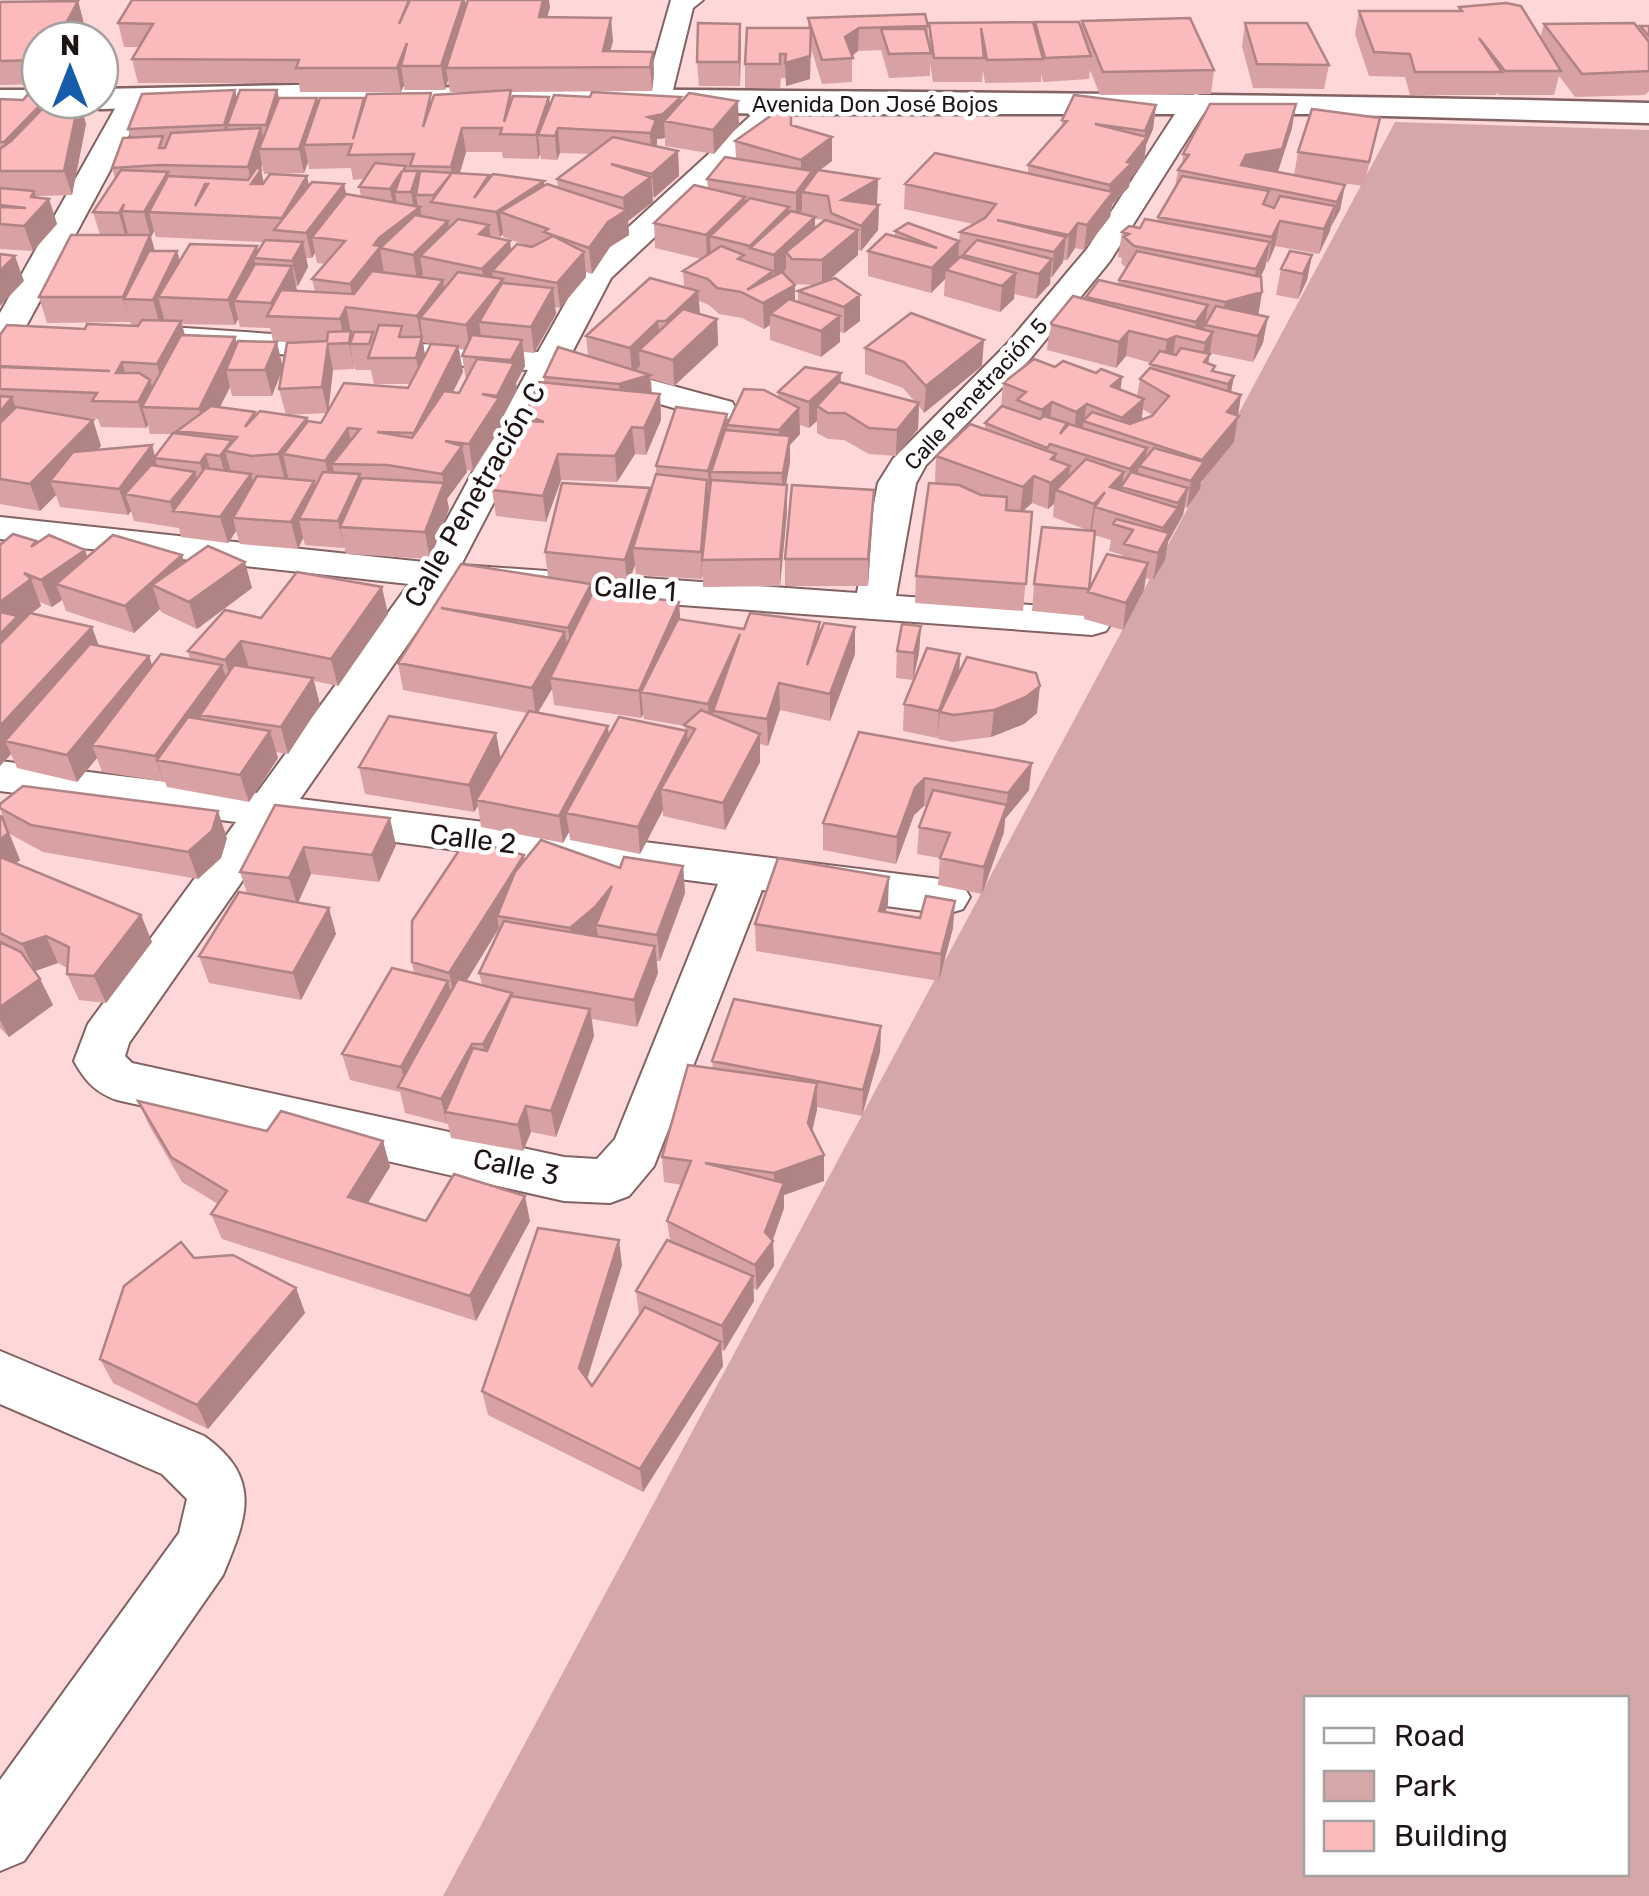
<svg xmlns="http://www.w3.org/2000/svg" width="1649" height="1896" viewBox="0 0 1649 1896" font-family="Rubik,sans-serif">
<style>
.green{fill:#d6a7a8;fill-rule:evenodd}
.lines{fill:none;stroke-linecap:round;stroke-linejoin:round}
.minor-casing{stroke:#836263;stroke-width:4}
.tertiary-casing{stroke:#836263;stroke-width:5}
.minor{fill:#fff;fill-rule:evenodd}
.tertiary{fill:#fff;fill-rule:evenodd}
.wall{fill:#d8a1a3;fill-rule:evenodd}
.shaded-wall{fill:#b08384}
.building{fill:#fbbbbd;stroke:#b08384;stroke-width:2.5;fill-rule:evenodd}
.labels{text-anchor:middle;dominant-baseline:central;stroke-width:9;stroke-linejoin:round;paint-order:stroke}
.far-street-label{font-size:22px;fill:#201314;stroke:#fff}
.street-label{font-size:28px;fill:#201314;stroke:#fff}
</style>
<rect width="100%" height="100%" fill="#fed7d8"/>
<path class="green" d="M1395 122 1649 130V1896H443ZM1306 1698H1626V1874H1306Z"/>
<g class="lines">
<defs>
<path id="minor" d="M671 0H703L693 8 670 102 666 108H646L642 102Z
M135 89 145 92 149 98 23 332 12 343 0 346V313L121 98 125 92Z
M1196 94 1206 97 1210 103 1110 261 1030 359 926 465 916 483 896 596 1092 609 1106 613 1112 622 1106 631 1092 635 447 588 300 799 947 880 963 885 970 897 963 909 947 914 762 890 654 1166 629 1196 610 1203 564 1201 117 1100C96 1093 85 1081 74 1061L88 1024 236 822 0 791V761L257 793 409 584 0 539V517L424 562 528 370 170 347 158 344 153 337 158 330 170 327 538 352 586 266 770 98H790L794 104 790 110 611 278 461 565 857 593 878 483 893 459 1006 345 1087 249 1186 97ZM280 827 718 884 615 1139 597 1159 564 1157 132 1063 125 1056 129 1043Z
M592 364 732 402 737 410 732 418 719 421 580 381 575 374 580 367Z
M0 1351 204 1436C263 1478 247 1517 223 1575L24 1861 0 1871V1780L179 1533 187 1499 162 1474 0 1404Z"/>
<path id="tertiary" d="M296 85C747 93 1198 91 1649 103V123L1311 114H780L296 105 100 109 88 106 84 100H100V89Z
M0 90H40V100H56L52 107 0 110Z"/>
</defs>
<use href="#minor" class="minor-casing"/>
<use href="#tertiary" class="tertiary-casing"/>
<use href="#minor" class="minor"/>
<use href="#tertiary" class="tertiary"/>
</g>
<path class="wall" d="M132 0H465L466 7H550L547 17 613 41 610 51 653 52 654 75 652 91 511 92 512 99 549 97 550 106 590 97H681V102L739 125 714 154 665 146V138L657 139 656 147 678 151 679 176 652 198 653 202 628 221 629 235 610 247 592 274 586 272V277L560 308 555 307 556 314 534 353 524 352 525 366 516 383 517 389 502 419 503 424 473 471 466 470 467 472 447 499 449 509 430 559 346 554 344 546V548L305 545 303 538 298 549 240 544 236 531 228 543 181 537 179 528 134 521 131 511 128 515 60 507 56 495 40 511 0 504V335L139 325H131L130 322 47 323 39 297 100 235 93 212 115 178 112 168 131 138 128 129 237 98 277 90 279 98H317L318 103 364 98 365 103 432 102 488 92H450L448 80 445 90H404V85L401 92H300L299 83H138L132 59 139 47H124L118 23ZM466 152H502L503 158 538 159 540 154 541 159 557 160 560 153 590 154 557 179 558 188 460 174ZM308 162 309 169 351 168 353 180 364 179 359 187 361 196 346 194 344 184 309 186 307 176 264 184 261 170 262 164 264 174 304 173ZM154 231 156 237 263 242 258 251 180 261 177 251H155L151 237ZM503 234V237L528 246 511 250 490 235 500 237ZM315 253 317 263 325 264 312 279 315 292 297 291 296 286H298L308 267 306 258H312ZM238 319 240 327 270 328 273 341 297 343 283 367 237 345 235 337 185 336 182 324 235 325ZM423 339 424 343 431 344 425 356 422 341ZM459 349 465 350 462 356 466 380 459 393 453 392 463 372ZM355 366V370H371L374 384H410L408 388 328 412 333 370 354 369ZM282 369 279 389 286 415H256L220 407 230 387 232 396H272ZM327 413 321 423 308 421 307 418 287 415ZM84 418 98 419 101 427 146 428 148 425 150 434H172L155 456 152 445 98 450 101 446 93 420Z
M78 1 84 24 40 40V84L0 85V2Z
M1459 7 1540 38 1544 24 1639 29 1640 26H1649V91L1645 95 1575 97 1559 76 1554 95H1499L1497 93 1496 95H1410L1405 77 1369 76 1355 34 1359 11H1458Z
M808 18 928 26 929 44V23L1035 30V22L1081 28 1082 21 1214 70 1211 94 1100 95 1090 70 1089 79 1043 82 1041 74V82L985 83 983 70 982 82H933L930 63V76L889 78 881 50 858 51 852 56V82L822 84 811 48 810 79 786 86V78H781L780 88H745V64L808 28Z
M1245 23 1329 65 1324 89 1253 88 1242 46Z
M740 24V86H699L697 62Z
M0 99 23 100H79L86 124 72 195 36 196 37 198 49 199 57 224 33 251 0 249Z
M1156 105 1153 129 1146 145 1144 162 1130 179 1129 187 1112 205 1110 217 1084 250 1075 248 1067 260H1063V262L1052 277H1050V284L1036 299 1014 294V299L1000 312 944 296 945 279 931 293 868 276V251L895 237V231L959 241 960 232 973 224 904 209 905 184 1028 173V165L1062 127V120Z
M1380 118 1364 186 1319 180 1345 185 1340 210 1330 226 1319 254 1275 246 1268 263 1266 262 1261 277 1262 292 1258 315 1263 343 1253 362 1209 353 1208 364 1214 371 1234 376 1231 392 1241 395 1234 442 1201 482 1200 489 1187 508 1185 507 1183 515 1168 542 1165 560 1153 580 1145 578 1144 590 1123 630 1084 619V616L1032 611 1034 584 1092 531V529L1090 531 1053 517 1054 504 1048 509 1032 503 1023 511 1032 512 1023 611 915 603 916 576 935 483 936 456 985 429V423L1001 407 1003 383 1055 367 1122 377 1120 390 1137 396 1140 379 1150 368 1151 363 1126 356 1116 368 1047 350 1050 324 1086 300V297L1118 285 1119 280 1126 268 1121 263 1122 258 1118 257 1122 232 1140 228 1158 222V217L1175 187 1178 170 1182 165 1183 154 1292 128 1278 172 1294 175 1298 152ZM1143 409 1152 415 1141 420ZM1094 535 1111 540 1109 551 1122 555V557L1089 590Z
M791 125 832 161 820 170 878 179 876 205H879L878 230 861 251 858 250V255L829 280 860 321 844 333 840 332V342L821 357 770 340V325L764 329 742 318 719 314 709 305 699 301 700 314 717 319 718 345 674 386 651 379 652 393 660 394 661 420 646 455 635 454 617 482 561 480 546 522 496 516 492 490 527 427 525 415 544 382V377L588 356 586 336 684 287 683 271 701 259 655 248 654 223 708 189 707 179 736 159 735 141ZM815 219 825 220 815 229ZM794 284 813 285 798 291V302L795 301Z
M1312 255 1307 280 1298 299 1276 295 1281 269Z
M865 348 982 366 924 413 919 406 918 429 896 456 869 454 844 440 828 439 817 433V421L809 428 800 425V434L790 445V462L786 485 787 512 780 586 703 587V575L702 579 636 575 635 565 627 587 582 582 592 594 680 619 744 629 820 622V633L855 654 830 721 780 710 768 746 760 744V762L725 830 663 816V810L640 854 570 840 569 832 563 843 481 827 478 806 474 812 365 794 359 767 500 759 527 713 403 690 398 663 461 564 548 577 545 552 651 491 656 474V466L727 414 728 424 778 397V392L841 373 840 382 915 402 903 388 865 374ZM552 689 554 705 641 718 643 714 644 719 685 726V730L609 735 538 713Z
M874 490 868 586H785V559Z
M0 540 1 544 37 543 87 557 184 563 252 588 197 629 161 612 160 609 134 633 66 611 62 600 52 607 40 602 41 606 32 613 99 646 149 656 152 666 190 659 188 651 261 618 388 614 338 686 314 681 320 705 288 754 276 752 278 758 249 802 167 787 165 782 102 772 97 758 77 782 17 768 11 754 0 766Z
M921 626 919 653 913 680 896 678 897 651Z
M959 672 1037 713 1024 724 991 737 952 742 938 739V735L937 738 903 731 904 704Z
M859 732 1029 790 1005 819 1004 832 982 894 938 885 940 858 917 854 919 827 927 806H924L914 815 896 864 823 850V823Z
M0 804 227 838 221 858 198 879 43 852 10 834 20 860 16 863 152 942 106 1003 79 1000 67 974V968L58 963 35 971 40 979 53 1005 9 1037 0 1028V816H2Z
M275 805 396 845 379 882 311 874 298 902 336 934 301 1000 209 983 199 956 247 893 240 872Z
M525 861 620 868 683 866 685 893 660 961H656L658 973 637 1027 592 1019 594 1036 556 1137 531 1132 523 1151 451 1138 448 1124 405 1113 400 1092 350 1080 342 1054 414 973 412 962ZM499 928 479 973 482 985 466 981Z
M888 904 885 912 953 928 939 981 756 951 755 924Z
M881 1026 880 1052 862 1116 817 1107 812 1131 824 1181 784 1195V1208L773 1240 774 1266 757 1290 753 1288 754 1301 724 1351 721 1350 723 1366 643 1492 488 1415 482 1391 622 1265 587 1380 592 1386 639 1315 636 1291 670 1241 667 1221 682 1185 664 1182 662 1157 713 1069 712 1061Z
M138 1101 267 1131 383 1141 390 1167 368 1203 426 1221H530L476 1321 222 1239 211 1214 218 1204 182 1182 150 1127Z
M194 1258 296 1288 305 1313 208 1429 113 1383 100 1359Z"/>
<path class="shaded-wall" d="M463 0H465L468 18 446 68 448 80 445 90 441 66Z
M543 0H549L550 7 541 40 539 17Z
M78 1 84 24 76 40H57Z
M611 18 613 41 606 67 603 51Z
M740 24 741 47 740 86 739 62Z
M811 28 810 79 786 86 785 63Z
M859 28 858 51 848 59 845 37Z
M407 43 401 66 404 85 401 92 397 68Z
M653 52 654 75 652 91 650 67Z
M235 90 240 114 227 125 232 144 230 149 224 125Z
M277 90 282 114 271 149 266 125Z
M549 97 552 121 538 135 540 154 538 159 536 135Z
M681 97 683 121H664L665 138 657 139V144L652 158 648 117Z
M317 98 322 122 304 145 308 162 304 173 299 149Z
M45 100H52L12 167 4 142Z
M79 100 86 124 72 195 64 171Z
M738 101 739 125 714 154 713 130Z
M1296 104 1292 128 1277 174 1241 165 1246 155Z
M1156 105 1153 129 1146 145 1144 162 1130 179 1129 187 1112 205 1110 217 1084 250 1087 225 1108 198 1110 185 1144 142 1145 131Z
M261 128 265 149H259L262 164 261 170 266 194 257 209 248 167Z
M462 128 466 152 454 191 451 167Z
M558 128 560 153 557 160 555 136Z
M832 137V161L812 176V194L802 192V210L796 218V193L801 185V160Z
M678 151 679 176 654 198 652 174Z
M402 171 395 192 398 209 395 214 390 189Z
M418 171 422 195H416L418 208 420 207 424 232 380 248 384 273 355 309 350 284 379 238 414 211 411 192Z
M168 172 175 197 149 212 154 231 151 237 157 260 124 299 130 323 123 297 150 235 144 212Z
M307 176 312 201 282 218Z
M651 177 653 202 628 221 629 235 610 247 592 274 589 248 608 222 624 211 623 198Z
M878 179 877 204 849 220 842 200Z
M544 181 546 206 500 212 503 234 500 237 496 212Z
M344 184 349 209 312 237 315 253 312 258 306 233Z
M1345 185 1340 210 1331 227 1337 202Z
M34 191 40 209 49 199 57 224 33 251 24 226 31 197Z
M745 197 746 222 710 236 711 257 707 260 706 235Z
M124 204 122 211 128 234 126 238 119 213Z
M879 205 878 230 861 251V226Z
M1335 206 1330 231 1319 254 1324 229Z
M789 207V232L750 248 751 271 750 246Z
M815 217V242L786 252V269L774 280V255Z
M448 221 452 246 420 256 423 274 417 280 413 255Z
M1280 221 1275 246 1268 263 1272 237Z
M1078 223 1075 248 1067 260 1069 235Z
M489 225 492 250 479 234Z
M858 230V255L822 286V260Z
M1066 237 1063 262 1052 277 1054 252Z
M510 241 513 266 492 271 494 285 486 294 482 269Z
M959 241 958 266 946 270 945 279 931 293 932 268Z
M303 242 308 267 298 286 292 261Z
M1270 242 1265 268 1252 294 1262 292 1258 317 1220 327 1225 302 1252 294 1256 269Z
M257 246 260 259 254 258 259 279 234 301 238 319 235 325 228 300Z
M177 251 184 277 158 297 164 318 160 325 153 300Z
M584 252 586 277 560 308 557 283Z
M1312 255 1307 280 1298 299 1303 274Z
M15 256 24 281 0 306V271Z
M1052 259 1050 284 1036 299 1039 274Z
M292 266 297 291 274 316 271 303Z
M773 271V296L795 285V311L770 314V325L764 329 763 303 747 290Z
M1016 273 1014 299 1000 312 1002 286Z
M503 279 507 305 479 322 481 337 470 351 466 325Z
M443 280 447 305 420 318 426 363 421 384 416 358 421 338 417 316Z
M553 288 556 314 534 353 531 327Z
M698 291 700 317 668 347 666 321Z
M860 295V321L844 333V307Z
M1208 305 1204 330 1194 340 1196 322Z
M346 307 353 344H350L354 369 349 343 350 335 345 345 340 319Z
M840 316V342L821 357V331Z
M1268 317 1263 343 1253 362 1258 336Z
M717 319 718 345 674 386 673 360Z
M181 321 188 347 164 390 157 364Z
M658 321 660 347 639 350 640 366 632 374 630 348Z
M1129 331 1126 356 1116 368 1119 342Z
M1213 332 1206 378 1200 369 1205 343Z
M1176 336 1172 362 1163 366 1167 340Z
M235 337 241 363 226 370 230 387 206 435 199 409Z
M522 340 525 366 516 383 517 389 502 419 503 424 473 471 469 444 497 401V396L512 366 511 360Z
M984 340 982 366 924 413 926 386Z
M277 342 283 368 272 396 265 370Z
M328 344 333 370 328 413 322 387Z
M458 346 463 372 418 460 414 433Z
M122 362 130 388 116 373Z
M841 373 840 399 817 406V421L809 428V402Z
M650 375 652 401 621 410 619 384Z
M1234 376 1229 402 1224 410 1228 384Z
M1122 377 1119 403 1111 386Z
M150 380 158 406 142 407 148 425 146 428 138 402Z
M660 394 661 420 646 455 644 428Z
M1241 395 1234 442 1201 482 1200 489 1187 508 1191 481 1201 468 1202 460 1227 412Z
M12 397 21 423 0 451V412Z
M1144 399 1141 425 1120 433 1122 418Z
M1052 402 1049 428 1040 436 1042 410Z
M919 403 918 429 896 456 897 430Z
M1087 404 1082 431 1074 438 1076 412Z
M799 408 800 434 790 445V462L783 500 779 430Z
M727 414 728 442 711 472 712 490 709 498 708 471Z
M307 418 313 445 283 454 288 477 285 481 278 454Z
M93 420 101 446 67 483 50 481 56 495 40 511 30 484Z
M632 427 635 454 617 482 615 456Z
M348 428 354 454 332 464 336 480 331 487 325 461Z
M232 440 235 453 225 451 232 476 227 482 220 456Z
M152 445 159 474 125 494 131 511 128 515 119 489Z
M462 446 467 472 447 499 449 509 430 559 425 532 444 485 442 474Z
M1147 448 1144 468 1139 466 1137 482 1127 489 1130 469Z
M206 454 213 481 207 490 200 463Z
M558 454 561 480 546 522 543 496Z
M1056 454 1053 480 1070 466 1067 493 1056 490 1054 504 1048 509 1051 459Z
M195 472 203 499 173 511 178 528 170 502Z
M1124 472 1122 487 1119 500 1110 487Z
M251 474 258 500 233 518 236 531 228 543 220 517Z
M360 474 365 500 340 527 344 548 338 521Z
M1034 476 1032 503 1020 514 1023 487Z
M707 480 709 506 702 560V579L701 552Z
M314 481 320 507 299 519 303 538 298 549 291 522Z
M787 485V512L780 586V559Z
M650 488 652 515 633 548 635 565 627 587 625 560Z
M1188 488 1183 515 1168 542 1165 560 1153 580 1163 528 1176 510 1178 503Z
M874 490 873 516 868 586V559Z
M1105 492 1095 507 1092 529 1090 531 1094 504Z
M85 550 94 577 56 584 62 600 52 607 41 580Z
M182 555 190 582 152 585 160 609 134 633 125 606Z
M245 562 252 588 197 629 189 602Z
M1148 563 1144 590 1123 630 1126 603Z
M31 579 41 606 20 622 28 643 0 673V602Z
M591 584 594 611 571 655 568 628Z
M382 587 388 614 338 686 331 659Z
M679 602 681 629 641 692 643 714 641 718 639 691Z
M921 626 919 653 913 680 914 653Z
M92 627 102 654 5 741 11 754 0 766V726Z
M855 627V654L830 721V694Z
M565 632 569 659 550 678 552 689 536 715 532 688Z
M740 634 713 711V724L710 731 708 704Z
M241 641 249 668 233 687 225 660Z
M960 654 959 681 940 712 937 738 939 711Z
M149 656 158 683 92 745 97 758 77 782 67 755Z
M222 665 230 692 200 715 204 728 157 760 164 783 155 756Z
M313 678 320 705 288 754 281 727Z
M779 683 780 710 768 746 767 719Z
M1040 686 1037 713 1024 724 991 737 994 710Z
M608 726 611 753 566 813 569 832 563 843 559 816Z
M270 731 278 758 249 802 240 775Z
M687 731 689 758 661 789 663 810 640 854 638 827Z
M496 733 501 760 476 800 478 806 474 812 469 785Z
M760 734V762L725 830 723 803Z
M1032 763 1029 790 1005 819 1004 832 982 894 984 867 1006 807 1008 793Z
M925 778 924 806 914 815 896 864 897 837 915 788Z
M218 811 227 838 221 858 198 879 188 852Z
M2 817 20 860 0 878V840Z
M390 818 396 845 379 882 372 855Z
M304 847 311 874 297 905 289 878Z
M524 855 528 882 497 916 499 928 455 1000 449 973Z
M683 866 685 893 660 961 657 935Z
M889 877 888 904 878 938 879 911Z
M612 886 596 925 598 935 574 954 570 928Z
M955 901 953 928 939 981 941 954Z
M329 908 336 934 301 1000 293 973Z
M141 915 152 942 106 1003 94 976Z
M46 936 58 963 35 971 22 944Z
M655 946 658 973 637 1027 634 1000Z
M40 979 53 1005 9 1037 0 1020V1007Z
M448 981 454 1008 407 1089 401 1067Z
M512 993 516 1019 488 1070 483 1044Z
M590 1009 594 1036 556 1137 551 1111Z
M881 1026 880 1052 862 1116 863 1090Z
M472 1044 478 1071 445 1112 447 1125 441 1099Z
M817 1083V1110L808 1149V1123Z
M526 1106 531 1132 523 1151 518 1125Z
M383 1141 390 1167 356 1222 348 1197Z
M824 1155V1181L784 1195V1208L771 1244 773 1241 774 1266 757 1290 755 1265 775 1199 774 1173Z
M525 1196 530 1221 476 1321 470 1296Z
M619 1240 622 1265 583 1392 579 1368Z
M753 1276 754 1301 724 1351 722 1326Z
M296 1288 305 1313 208 1429 197 1405Z
M721 1342 723 1366 643 1492 640 1469Z"/>
<path class="building" d="M132 0H409L399 24 410 0H463L441 66H401L407 43 397 68H296L299 60 132 59 153 24 118 23Z
M468 0H543L539 17 611 18 603 51 653 52 650 67 446 68Z
M78 1 57 40H40V60L0 61V2Z
M1506 3 1521 6 1561 71H1505L1479 38 1502 72H1415L1410 54 1374 52 1359 11H1462L1459 7Z
M925 14 928 26 859 28 845 37 853 58 822 60 808 18Z
M1190 18 1214 70 1103 72 1082 21Z
M1033 22 1043 59 987 60 981 28 984 58H934L929 23Z
M1035 22H1079L1091 56 1045 58Z
M698 23 740 24 739 62H697Z
M1245 23H1307L1329 65 1257 64Z
M1634 23 1649 42V71L1582 74 1544 24Z
M1640 26H1649V36Z
M747 28H811L810 56 785 63 786 54H780V64H745Z
M881 29H925L931 53 889 54Z
M235 90 224 125 128 129 142 94Z
M240 90H277L266 125H227Z
M511 90 504 122 513 96 549 97 536 135 500 134 502 128H462L451 167 410 166 414 154 348 155 352 144 304 145 320 98H364L353 139 367 94 431 93 423 127 434 95Z
M592 92 681 97 663 114 648 117 656 120 651 133 558 128 555 136 538 135 554 95 590 97Z
M29 93 40 94V100H45L4 142H0V99L23 100Z
M689 93 738 101 713 130 664 121Z
M1074 95 1156 105 1145 131 1095 124 1147 137 1127 162 1132 163 1110 185 1028 165 1067 121 1062 120Z
M279 98H317L299 149H259Z
M51 100H79L64 171H0V149L11 141Z
M1210 104H1296L1282 149 1246 155 1241 165 1345 185 1337 202 1178 170 1189 155 1183 154Z
M1312 109 1380 118 1369 162 1298 152Z
M776 112 791 115V125L832 137 801 160 735 141Z
M261 128 248 167 159 165 112 168 123 138 163 136 159 148H165L171 133Z
M613 137 678 151 652 174 611 164 651 177 623 198 557 179Z
M935 153 1113 192 1087 225 1078 223 1069 235 997 220 1066 237 1054 252 960 232 985 218 996 204 905 184Z
M725 157 812 171 796 193 707 179Z
M375 163 406 166 403 171H418L411 192H395L402 171 390 189 359 187Z
M257 167 261 170 251 184H263L270 174 307 176 282 218 149 212 168 176 248 180ZM205 184H208L195 206Z
M121 170 168 172 144 212 122 211 124 204 119 213 93 212Z
M818 170 878 179 842 200 879 205 861 226 831 213 828 196 802 192Z
M420 171 489 175 474 198 493 174 544 181 496 212 431 202 451 174 434 195H416Z
M1182 176 1269 191 1263 204 1274 208 1280 196 1335 206 1324 229 1280 221 1272 237 1158 217Z
M312 182 344 184 306 233 274 230Z
M547 184 627 210 608 222 589 248 544 232 548 229 500 212Z
M694 185 745 197 706 235 654 223Z
M0 188 34 191 31 197 49 199 24 226 0 224V207L26 208 0 205Z
M346 194 420 207 379 238 374 245 381 246 350 284 312 279 345 241 312 237Z
M750 198 789 207 750 246 710 236Z
M791 211 815 217 774 255 750 248Z
M415 215 448 221 413 255 380 248Z
M458 219 489 225 479 234 510 241 482 269 420 256Z
M1145 219 1270 242 1256 269 1134 246 1124 237 1129 234 1122 232 1129 226 1140 228Z
M825 220 858 230 822 260 792 259 786 252Z
M908 223 959 241 932 268 868 251 886 234 937 248 895 231Z
M71 235H150L123 297H39Z
M553 236 584 252 557 283 492 271 517 244 532 247Z
M265 240 303 242 292 261 254 258Z
M977 240 1052 259 1039 274 963 255Z
M190 244 257 246 228 300 158 297Z
M721 246 744 255 738 259 773 271 747 290 782 272 795 285 763 303 741 292 717 288 708 279 683 271Z
M149 251H177L153 300 124 299Z
M1137 251 1261 277 1262 292 1225 302 1119 280Z
M1290 251 1312 255 1303 274 1281 269Z
M0 254 15 256 0 271Z
M960 257 1016 273 1002 286 946 270Z
M255 264 292 266 271 303 234 301Z
M372 271 443 280 417 316 346 307 340 319 267 316 281 290 354 294Z
M458 272 503 279 466 325 420 318Z
M650 278 698 291 666 321H658L630 348 586 336Z
M835 278 860 295 844 307 798 291Z
M1099 280 1208 305 1196 322 1086 297Z
M502 283 553 288 531 327 479 322Z
M1073 296 1213 332 1205 343 1176 336 1167 340 1129 331 1119 342 1050 324Z
M789 299 840 316 821 331 770 314Z
M1216 306 1268 317 1258 336 1205 325Z
M683 309 717 319 673 360 639 350Z
M911 313 984 340 926 386 904 362 865 348Z
M142 320 181 321 157 364 122 362 116 373H139L150 380 138 402 92 401 97 393 0 389V367L110 371 0 366V335L7 325 85 329 87 324 138 326Z
M379 325 402 326 399 337H422L416 358H368Z
M351 331 349 343 328 344 322 387 279 389 287 343 327 341 328 332Z
M354 332H373L369 344H350Z
M181 335 235 337 199 409 142 407Z
M472 335 522 340 511 360 462 356Z
M238 341 277 342 265 370H226Z
M431 344 458 346 414 433 377 432 412 438 444 391 459 393 477 359 514 363 497 396 482 394 499 398 469 444 445 441 462 446 442 474 387 465 332 464 360 429 348 428 325 461 283 454 308 421 321 423 344 383 408 388Z
M558 347 650 375 619 384 544 377Z
M1181 348 1210 354 1204 362 1215 366 1212 371 1234 376 1228 384 1150 364 1160 351 1176 355Z
M1034 359 1055 367 1063 361 1096 373 1101 369 1122 377 1111 386 1144 399 1122 418 1087 404 1076 412 1052 402 1042 410 1017 400 1026 392 1003 383Z
M805 367 841 373 809 402 778 392Z
M1150 368 1241 395 1227 412 1239 416 1202 460 1083 421 1092 412 1130 424 1152 416 1169 396 1140 379Z
M539 382 660 394 644 428 632 427 615 456 558 454 543 496 492 490 530 421 544 422 525 415Z
M839 382 919 403 897 430 869 428 845 413H828L817 406Z
M744 389 764 390 799 408 779 430 727 425Z
M0 396 12 397 0 412Z
M211 406 255 412 245 427 260 411 307 418 278 454 252 456 225 451 237 437 177 431Z
M1002 406 1040 419 1044 416 1067 423 1060 434 1069 424 1147 448 1130 469 1050 444 1047 448 985 423Z
M16 407 93 420 30 484 0 479V423Z
M676 407 727 414 708 471 656 466Z
M970 424 1056 454 1051 459 1070 466 1051 483 1034 476 1023 487 936 456Z
M725 430 790 436 783 473 711 472Z
M173 433 232 440 220 456 206 454 200 463 154 458Z
M152 445 119 489 50 481 73 452Z
M1154 448 1204 462 1191 481 1139 466Z
M1086 459 1124 472 1110 487 1178 508 1163 528 1095 507 1105 492 1094 504 1056 490Z
M151 465 195 472 170 502 125 494Z
M205 468 251 474 220 517 173 511Z
M323 472 360 474 338 521 299 519Z
M1131 472 1188 488 1178 503 1121 487Z
M656 474 707 480 701 552 633 548Z
M257 476 314 481 291 522 233 518Z
M362 478 444 483 425 532 340 527Z
M711 480 787 485 780 559 702 560Z
M562 483 650 488 625 560 545 552Z
M929 483 959 485 981 495 1007 497 1006 510 1032 512 1026 584 916 576Z
M792 485 874 490 868 559H785Z
M1116 519 1169 533 1158 553 1124 544 1133 530 1113 524Z
M1042 527 1095 531 1089 589 1034 584Z
M13 534 36 541 31 547 49 535 85 550 41 580 24 573 31 579 0 602V545Z
M113 535 182 555 125 606 56 584Z
M208 546 245 562 189 602 152 585Z
M1107 554 1148 563 1126 603 1088 592Z
M461 564 591 584 568 628 441 608 565 632 532 688 398 663Z
M297 572 382 587 331 659 241 641 225 660 188 651 225 610 261 618Z
M594 590 679 602 639 691 550 678Z
M0 612 18 616 0 634Z
M30 613 92 627 0 726V644Z
M750 613 820 622 807 665 824 623 855 627 830 694 779 683 767 719 713 711 740 634 708 704 641 692 678 619 744 629Z
M902 624 921 626 914 653 897 651Z
M90 644 149 656 67 755 5 741Z
M927 648 960 654 939 711 904 704Z
M161 654 222 665 155 756 92 745Z
M967 657 1036 673 1040 686 1026 697 994 710 954 715 940 712Z
M234 665 313 678 281 727 200 715Z
M701 710 760 734 723 803 661 789 695 729 684 725Z
M529 711 608 726 559 816 476 800Z
M389 716 496 733 469 785 359 767Z
M188 717 270 731 240 775 157 760Z
M619 717 687 731 638 827 566 813Z
M859 732 1032 763 1008 793 925 778 915 788 897 837 823 823Z
M23 786 218 811 212 831 188 852 31 825 0 808V804Z
M933 790 1007 805 984 867 940 858 950 833 919 827Z
M275 805 390 818 372 855 304 847 289 878 240 872Z
M0 816 2 817 8 833 0 840Z
M466 840 524 855 449 973 412 962V921Z
M541 840 620 868 624 857 683 866 657 935 596 925 612 886 595 907 570 928 497 916 515 872Z
M0 857 141 915 94 976 67 974 69 947 46 936 22 944 0 933Z
M778 858 889 877 879 911 920 918 926 896 955 901 941 954 755 924Z
M239 892 329 908 293 973 199 956Z
M504 921 655 946 634 1000 479 973Z
M0 942 21 952 40 979 0 1007Z
M392 968 448 981 401 1067 342 1054Z
M458 979 512 993 483 1044H472L441 1099 398 1087Z
M511 996 590 1009 551 1111 526 1106 518 1125 445 1112 473 1048 487 1051Z
M734 999 881 1026 863 1090 712 1061Z
M688 1065 817 1083 808 1123 824 1155 774 1173 705 1163 784 1183 765 1232 773 1241 755 1265 667 1221 691 1161 662 1157Z
M138 1101 267 1131 281 1111 383 1141 348 1197 426 1221 454 1174 525 1196 470 1296 211 1214 227 1191 171 1157Z
M538 1228 619 1240 579 1368 592 1386 645 1307 721 1342 640 1469 482 1391Z
M667 1240 753 1276 722 1326 636 1291Z
M181 1242 194 1258 233 1255 296 1288 197 1405 100 1359 124 1286Z"/>
<g class="labels">
<g class="far-street-label">
<text x="875" y="104">Avenida Don José Bojos</text>
<text transform="translate(976 394) rotate(-47)">Calle Penetración 5</text>
</g>
<g class="street-label">
<text transform="translate(475 495) rotate(-60)">Calle Penetración C</text>
<text transform="translate(635 589) rotate(4)">Calle 1</text>
<text transform="translate(473 839) rotate(7)">Calle 2</text>
<text transform="translate(516 1167) rotate(12)">Calle 3</text>
</g>
</g>
<rect x="1304" y="1696" width="325" height="180" fill="#ffffff" stroke="#a6a1a1" stroke-width="2.5"/>
<rect x="1324" y="1728" width="50" height="15" fill="#ffffff" stroke="#a6a1a1" stroke-width="2.5"/>
<text x="1394" y="1746" font-size="30" fill="#201314">Road</text>
<rect x="1324" y="1771" width="50" height="30" fill="#d6a7a8" stroke="#a6a1a1" stroke-width="2.5"/>
<text x="1394" y="1796" font-size="30" fill="#201314">Park</text>
<rect x="1324" y="1821" width="50" height="30" fill="#fbbbbd" stroke="#a6a1a1" stroke-width="2.5"/>
<text x="1394" y="1846" font-size="30" fill="#201314">Building</text>
<g transform="translate(70 70)"><circle r="48" fill="#ffffff" stroke="#a6a1a1" stroke-width="2.5"/>
<path d="M0-8L18 38L0 25L-18 38Z" fill="#155cab"/>
<text y="-15" font-size="28" font-weight="bold" text-anchor="middle" fill="#201314">N</text>
</g>
</svg>
